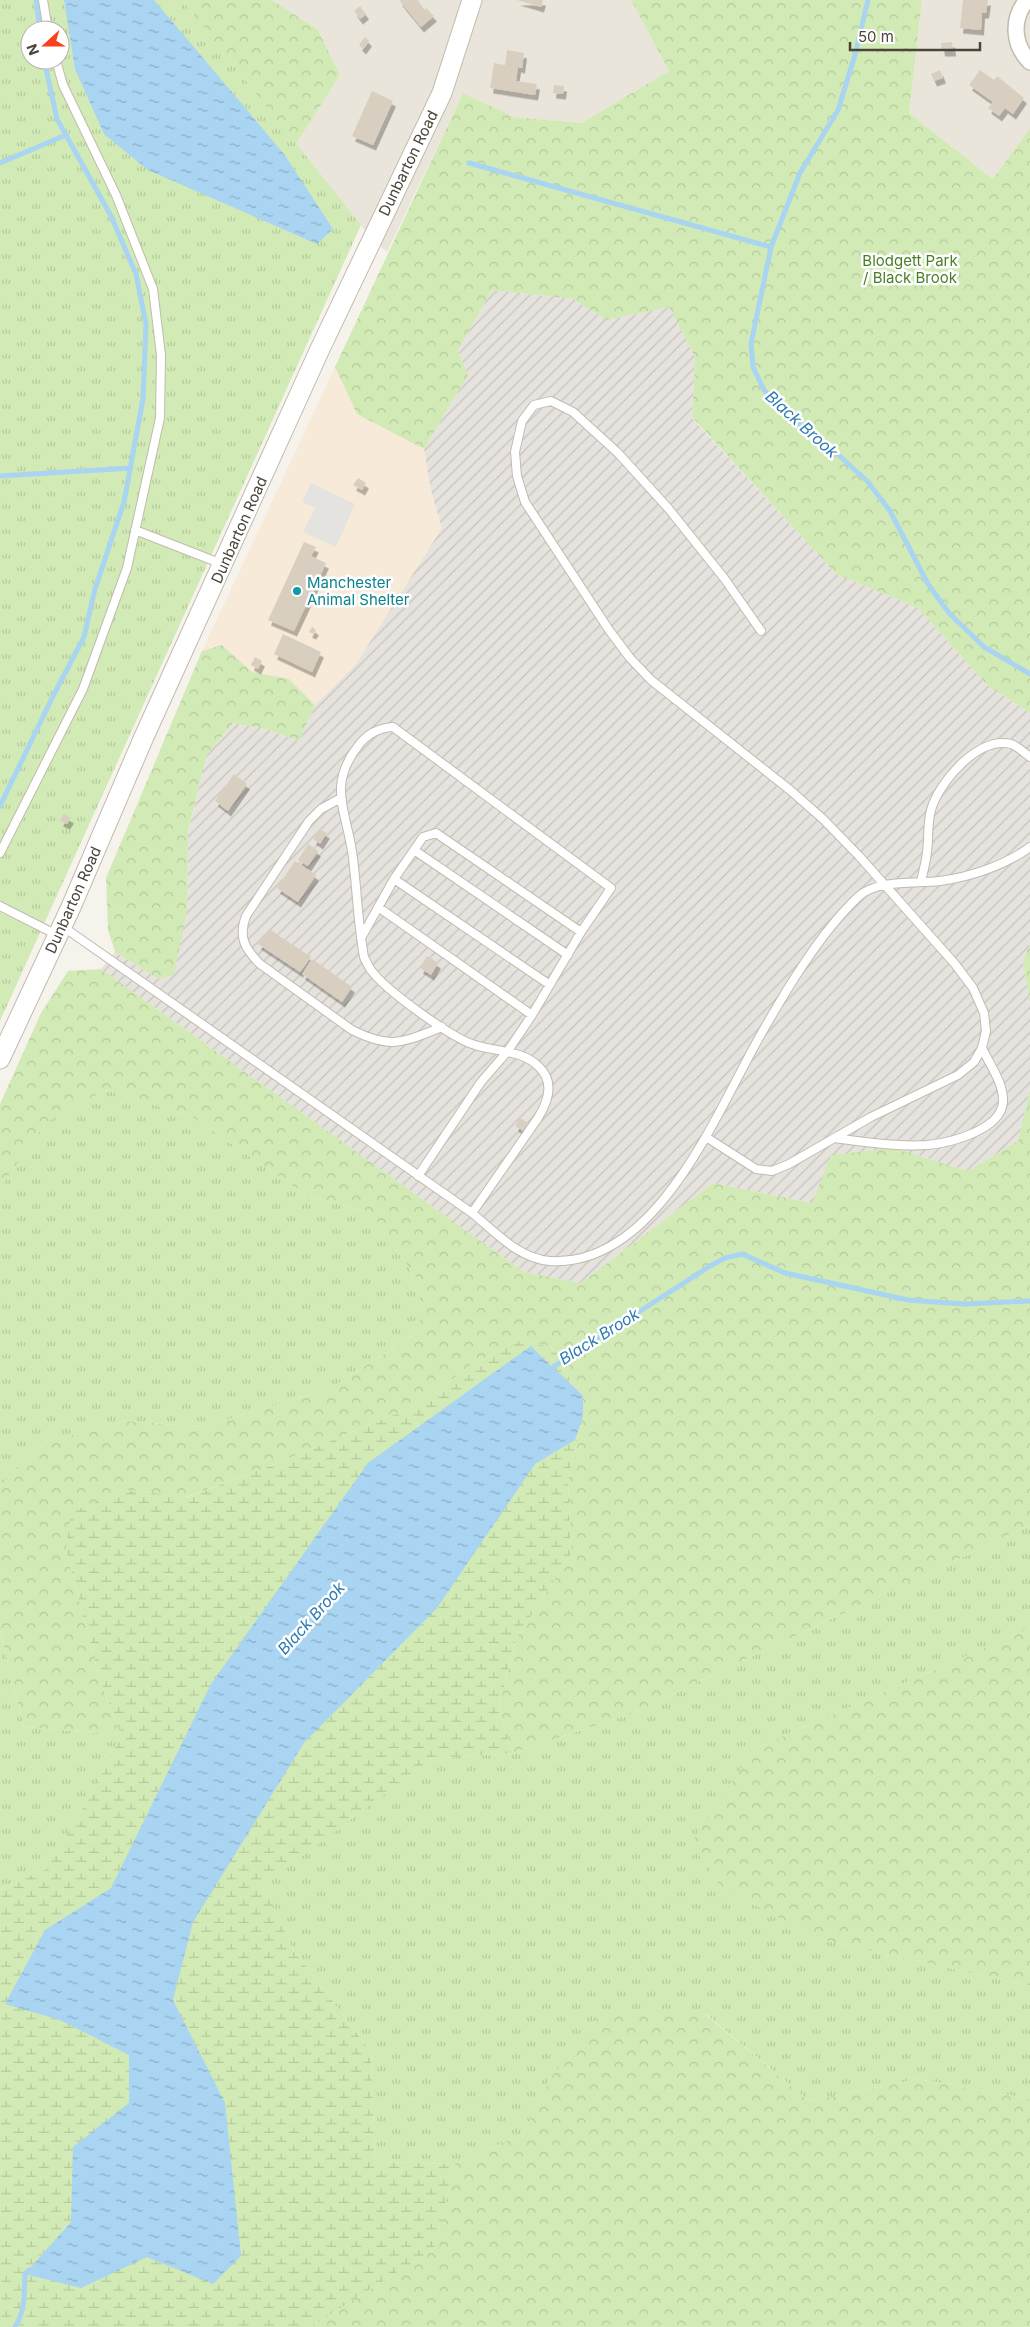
<svg xmlns="http://www.w3.org/2000/svg" width="1030" height="2327" viewBox="0 0 1030 2327" font-family="Inter,sans-serif">
<style>
.residential{fill:#eae5da}
.commercial{fill:#f7ead8}
.industrial{fill:url(#industrial-furrows)}
.grass{fill:url(#grass-tufts);fill-rule:evenodd}
.forest{fill:url(#forest-crowns)}
.wetland{fill:url(#wetland-marsh)}
.parking{fill:#e5e3e0}
.water{fill:url(#water-ripples)}
.lines{fill:none;stroke-linecap:round;stroke-linejoin:round}
.stream{stroke:#a9d4f2;stroke-width:5}
.building{fill:#d8cfc1;filter:url(#shadow)}
.service-casing{stroke:#c2bbae;stroke-width:10}
.minor-casing{stroke:#c2bbae;stroke-width:18}
.tertiary-casing{stroke:#c2bbae;stroke-width:21}
.service{stroke:#fff;stroke-width:8}
.minor{stroke:#fff;stroke-width:15}
.tertiary{stroke:#fff;stroke-width:19}
.culture-dot{fill:#0f9aa8;stroke:#fff;stroke-width:2}
.labels{text-anchor:middle;dominant-baseline:central;stroke-width:5;stroke-linejoin:round;paint-order:stroke}
.street-label{font-size:15px;fill:#4b4439;stroke:#fff}
.park-label{font-size:15px;fill:#4a7f2a;stroke:#fff}
.culture-label{font-size:15px;fill:#0d838f;stroke:#fff;text-anchor:start}
.water-label{font-size:16px;font-style:italic;fill:#2e7ab2;stroke:#fff}
</style>
<defs>
<pattern id="industrial-furrows" width="10" height="10" patternUnits="userSpaceOnUse" patternTransform="scale(1.25)"><rect width="10" height="10" fill="#e6e2dd"/><path d="M-1 1l2-2M0 10L10 0M9 11l2-2" fill="none" stroke="#c7c3be"/></pattern>
<pattern id="grass-tufts" width="24" height="20" patternUnits="userSpaceOnUse" patternTransform="scale(1.25)"><rect width="24" height="20" fill="#d2eab5"/><path d="M3 7l-1-3M5 7V3M7 7l1-3M15 17l-1-3M17 17v-4M19 17l1-3" fill="none" stroke="#b6ca9c"/></pattern>
<pattern id="forest-crowns" width="20" height="18" patternUnits="userSpaceOnUse" patternTransform="scale(1.25)"><rect width="20" height="18" fill="#d2eab5"/><path d="M2 6a3 3 0 1 1 6 0M12 15a3 3 0 1 1 6 0" fill="none" stroke="#b6ca9c"/></pattern>
<pattern id="wetland-marsh" width="20" height="14" patternUnits="userSpaceOnUse" patternTransform="scale(1.25)"><rect width="20" height="14" fill="#d2eab5"/><path d="M1 5h8M5 5V1M11 12h8M15 12V8" fill="none" stroke="#b6ca9c"/></pattern>
<pattern id="water-ripples" width="26" height="14" patternUnits="userSpaceOnUse" patternTransform="scale(1.25)"><rect width="26" height="14" fill="#a9d4f2"/><path d="M2 4q2-2 4 0t4 0M15 11q2-2 4 0t4 0" fill="none" stroke="#8caec5"/></pattern>
<filter id="shadow"><feDropShadow dx="3" dy="5.5" stdDeviation="0" flood-color="#0004"/></filter>
</defs>
<rect width="100%" height="100%" fill="#f6f3ec"/>
<path class="residential" d="M272 0H631L669 71 581 123 514 117 463 93 387 252 371 238 296 144 340 75 318 30Z
M922 0H1030V128L993 179 909 113Z"/>
<path class="commercial" d="M335 367 357 414 424 449 431 491 442 528 356 664 315 705 289 679 252 672 222 645 202 651Z"/>
<path class="industrial" d="M492 290 573 299 607 320 669 307 695 357 692 418 836 574 918 608 988 686 1030 713V944L1023 961 1030 1005V1088L1018 1141 968 1171 894 1148 812 1203 713 1183 581 1283 524 1272 101 969 115 952 158 979 187 911 188 832 207 754 233 723 269 730 299 741 315 705 356 664 442 528 431 491 424 449 468 375 458 350Z"/>
<path class="grass" d="M0 0H182L361 225 0 1021ZM30 30H60V60H30Z
M106 1090 194 1118 309 1197 370 1212 420 1283V1331L329 1389 203 1427 126 1421 46 1442 0 1486V1188L46 1122Z
M1030 1525V1628L754 1749 818 1939 1030 1986V2099L918 2079 809 2101 706 2014 550 2079 523 2134 455 2164 375 2162 371 2052 293 1949 262 1886 431 1759 513 1753 630 1714Z
M0 1630 24 1727 121 1735 94 1789 47 1870 0 1889Z"/>
<path class="forest" d="M182 0H272L318 30 340 75 296 144Z
M631 0H922L909 113 993 179 1030 128V713L988 686 918 608 836 574 692 417 695 357 669 307 607 320 573 299 492 290 458 350 468 375 424 449 357 414 335 367 463 93 514 117 581 123 669 71Z
M222 645 252 672 289 679 315 705 299 741 269 730 233 723 207 754 188 831 187 911 174 975 158 979 115 952 108 930 106 878 202 651Z
M1030 944V1005L1023 961Z
M101 969 524 1272 581 1283 713 1183 812 1203 831 1155 894 1148 968 1171 1018 1141 1030 1088V1525L630 1714 513 1753 498 1710 516 1639 571 1554 568 1479 583 1415V1396L570 1381 563 1362 550 1346 517 1341 471 1365 422 1403 270 1466 186 1497 127 1490 66 1550 99 1677 121 1735 24 1727 0 1630V1486L46 1442 126 1421 203 1427 329 1389 420 1331V1283L370 1212 309 1197 194 1118 106 1090 46 1122 0 1188V1104L41 1013 68 971Z
M1030 1628V1986L818 1939 721 1887 691 1843 754 1749Z
M600 2014H705L809 2101 918 2079 1030 2099V2327H315V2324L434 2249 455 2164 523 2134 550 2079Z"/>
<path class="wetland" d="M517 1341 550 1346 563 1362 570 1381 583 1396V1416L568 1479 571 1554 516 1639 498 1710 513 1753 431 1759 263 1886 293 1949 371 2052 375 2162 455 2164 434 2249 315 2324V2327H0V1889L47 1869 94 1789 121 1735 99 1677 66 1550 71 1512 127 1490 187 1497 270 1466 422 1403 471 1365Z"/>
<path class="parking" d="M311 483 355 504 336 547 303 532 315 508 302 502Z"/>
<path class="water" d="M64 0H154L284 154 333 229 317 244 148 170 104 134 75 69Z
M531 1346C548 1364 566 1378 583 1396V1416L575 1440 535 1464 437 1608 304 1743 193 1922 173 2000 225 2103 241 2256 213 2284 147 2257 81 2288 25 2274 71 2222 73 2147 129 2103V2055L60 2020 5 2004 45 1930 111 1888 211 1684 368 1463Z"/>
<g class="lines">
<path class="stream" d="M36 0 40 30
M868 0 855 55 838 110 800 173 771 247 751 344 753 367 764 390 782 410 833 450 868 482 890 511 928 584 949 613 984 647 1030 674
M0 163 66 135
M469 163 771 247
M0 476 131 468
M0 806 53 696 84 637 95 589 124 502 143 399 146 324 136 274 111 216 57 119 44 60
M547 1371 710 1266 725 1258 742 1254 785 1273 908 1300 964 1304 1030 1301
M15 2327C26 2309 24 2293 25 2274L29 2270"/>
</g>
<path class="building" d="M399 0H420L418 1 425 10 426 8 434 16 421 27Z
M517 0H543L541 7Z
M963 0H988L986 13H982L981 30 960 28Z
M360 6 366 14 360 19 354 11Z
M365 37 369 41 363 49 359 45Z
M952 42 953 51H942L941 43Z
M507 50 524 53 522 68 518 67 516 81 537 84 535 95 490 88 494 63 505 65Z
M940 70 943 78 934 81 931 74Z
M980 70 994 80 997 76 1024 98 1013 114 1005 108 999 116 988 108 993 102 969 85Z
M554 85 564 86 563 94 553 93Z
M372 91 393 101 373 145 352 136Z
M358 478 366 483 362 490 353 485Z
M304 542 316 547 311 556 326 563 294 631 268 620Z
M312 627 316 630 313 634 309 632Z
M283 634 321 652 312 672 274 654Z
M255 657 262 661 258 669 251 665Z
M234 774 247 784 228 811 215 801Z
M64 814 71 818 67 824 60 821Z
M319 829 327 833 320 844 313 839Z
M308 844 318 851 308 866 298 860Z
M295 861 316 875 298 902 277 888Z
M269 929 311 957 300 972 258 944Z
M427 956 438 963 431 975 420 968Z
M312 959 352 987 342 1002 302 974Z
M520 1118 528 1123 523 1131 515 1126Z"/>
<g class="lines">
<defs>
<path id="service" d="M43 0 48 30
M135 530 222 564
M341 798 321 809 309 821 246 916C238 937 245 949 260 964L352 1030C392 1050 403 1042 442 1027
M414 850 568 955
M0 853 83 689 127 568 160 418 161 355 153 289 116 195 63 85 56 60
M394 879 550 985
M921 882C923 872 926 862 927 852 929 838 927 824 931 810 939 782 978 736 1011 744 1017 746 1025 753 1030 757
M0 906 57 935
M378 907 532 1015
M62 926 472 1213C494 1231 519 1259 550 1261 657 1267 716 1113 760 1036 786 990 820 933 858 897 877 879 916 884 940 881 970 877 1006 865 1030 847
M361 938 394 879 423 837 436 833 581 932
M706 1137 756 1169 772 1171 789 1164 871 1117 958 1075 974 1062 982 1048 986 1031 984 1013 973 988 955 964 859 856 823 819 790 790 651 680 630 658 609 630 525 502 517 476 515 452 522 421 534 405 551 401 573 412 618 453 668 508 724 578 761 631
M834 1138C865 1142 896 1147 927 1145 950 1143 1001 1130 1003 1102 1004 1084 990 1065 982 1048
M418 1176 481 1082 507 1052 532 1015 581 932 611 888 393 727C378 728 366 735 358 746 326 787 348 814 353 858 357 891 358 924 364 957 366 961 368 966 371 970 384 989 453 1039 475 1045 497 1052 523 1050 539 1067 555 1082 548 1102 538 1118L472 1213"/>
<path id="minor" d="M1027 0C1011 19 1013 45 1030 62"/>
<path id="tertiary" d="M0 1059 71 907 143 739 320 349 442 93 472 0"/>
</defs>
<use href="#service" class="service-casing"/>
<use href="#minor" class="minor-casing"/>
<use href="#tertiary" class="tertiary-casing"/>
<use href="#service" class="service"/>
<use href="#minor" class="minor"/>
<use href="#tertiary" class="tertiary"/>
</g>
<circle class="culture-dot" cx="297" cy="591" r="5"/>
<g class="labels">
<g class="street-label">
<text transform="translate(408 163) rotate(-64)">Dunbarton Road</text>
<text transform="translate(239 530) rotate(-66)">Dunbarton Road</text>
<text transform="translate(73 900) rotate(-66)">Dunbarton Road</text>
</g>
<g class="park-label">
<text x="910" y="260">Blodgett Park<tspan x="910" dy="17">/ Black Brook</tspan></text>
</g>
<g class="culture-label">
<text x="307" y="582">Manchester<tspan x="307" dy="17">Animal Shelter</tspan></text>
</g>
<g class="water-label">
<text transform="translate(802 424) rotate(42)">Black Brook</text>
<text transform="translate(599 1336) rotate(-32)">Black Brook</text>
<text transform="translate(311 1618) rotate(-48)">Black Brook</text>
</g>
</g>
<g transform="translate(45 45) rotate(249)"><circle r="24" fill="#ffffff" stroke="#b7b4b0"/>
<path d="M0-4L9 19L0 12L-9 19Z" fill="#fc3f1d"/>
<text y="-8" font-size="14" font-weight="bold" text-anchor="middle" fill="#4b4439">N</text>
</g>
<path d="M850 42v8h130v-8" fill="none" stroke="#4b4439" stroke-width="2.5"/>
<text x="858" y="42" font-size="15" fill="#4b4439" stroke="#ffffff" stroke-width="4" paint-order="stroke">50 m</text>
</svg>
